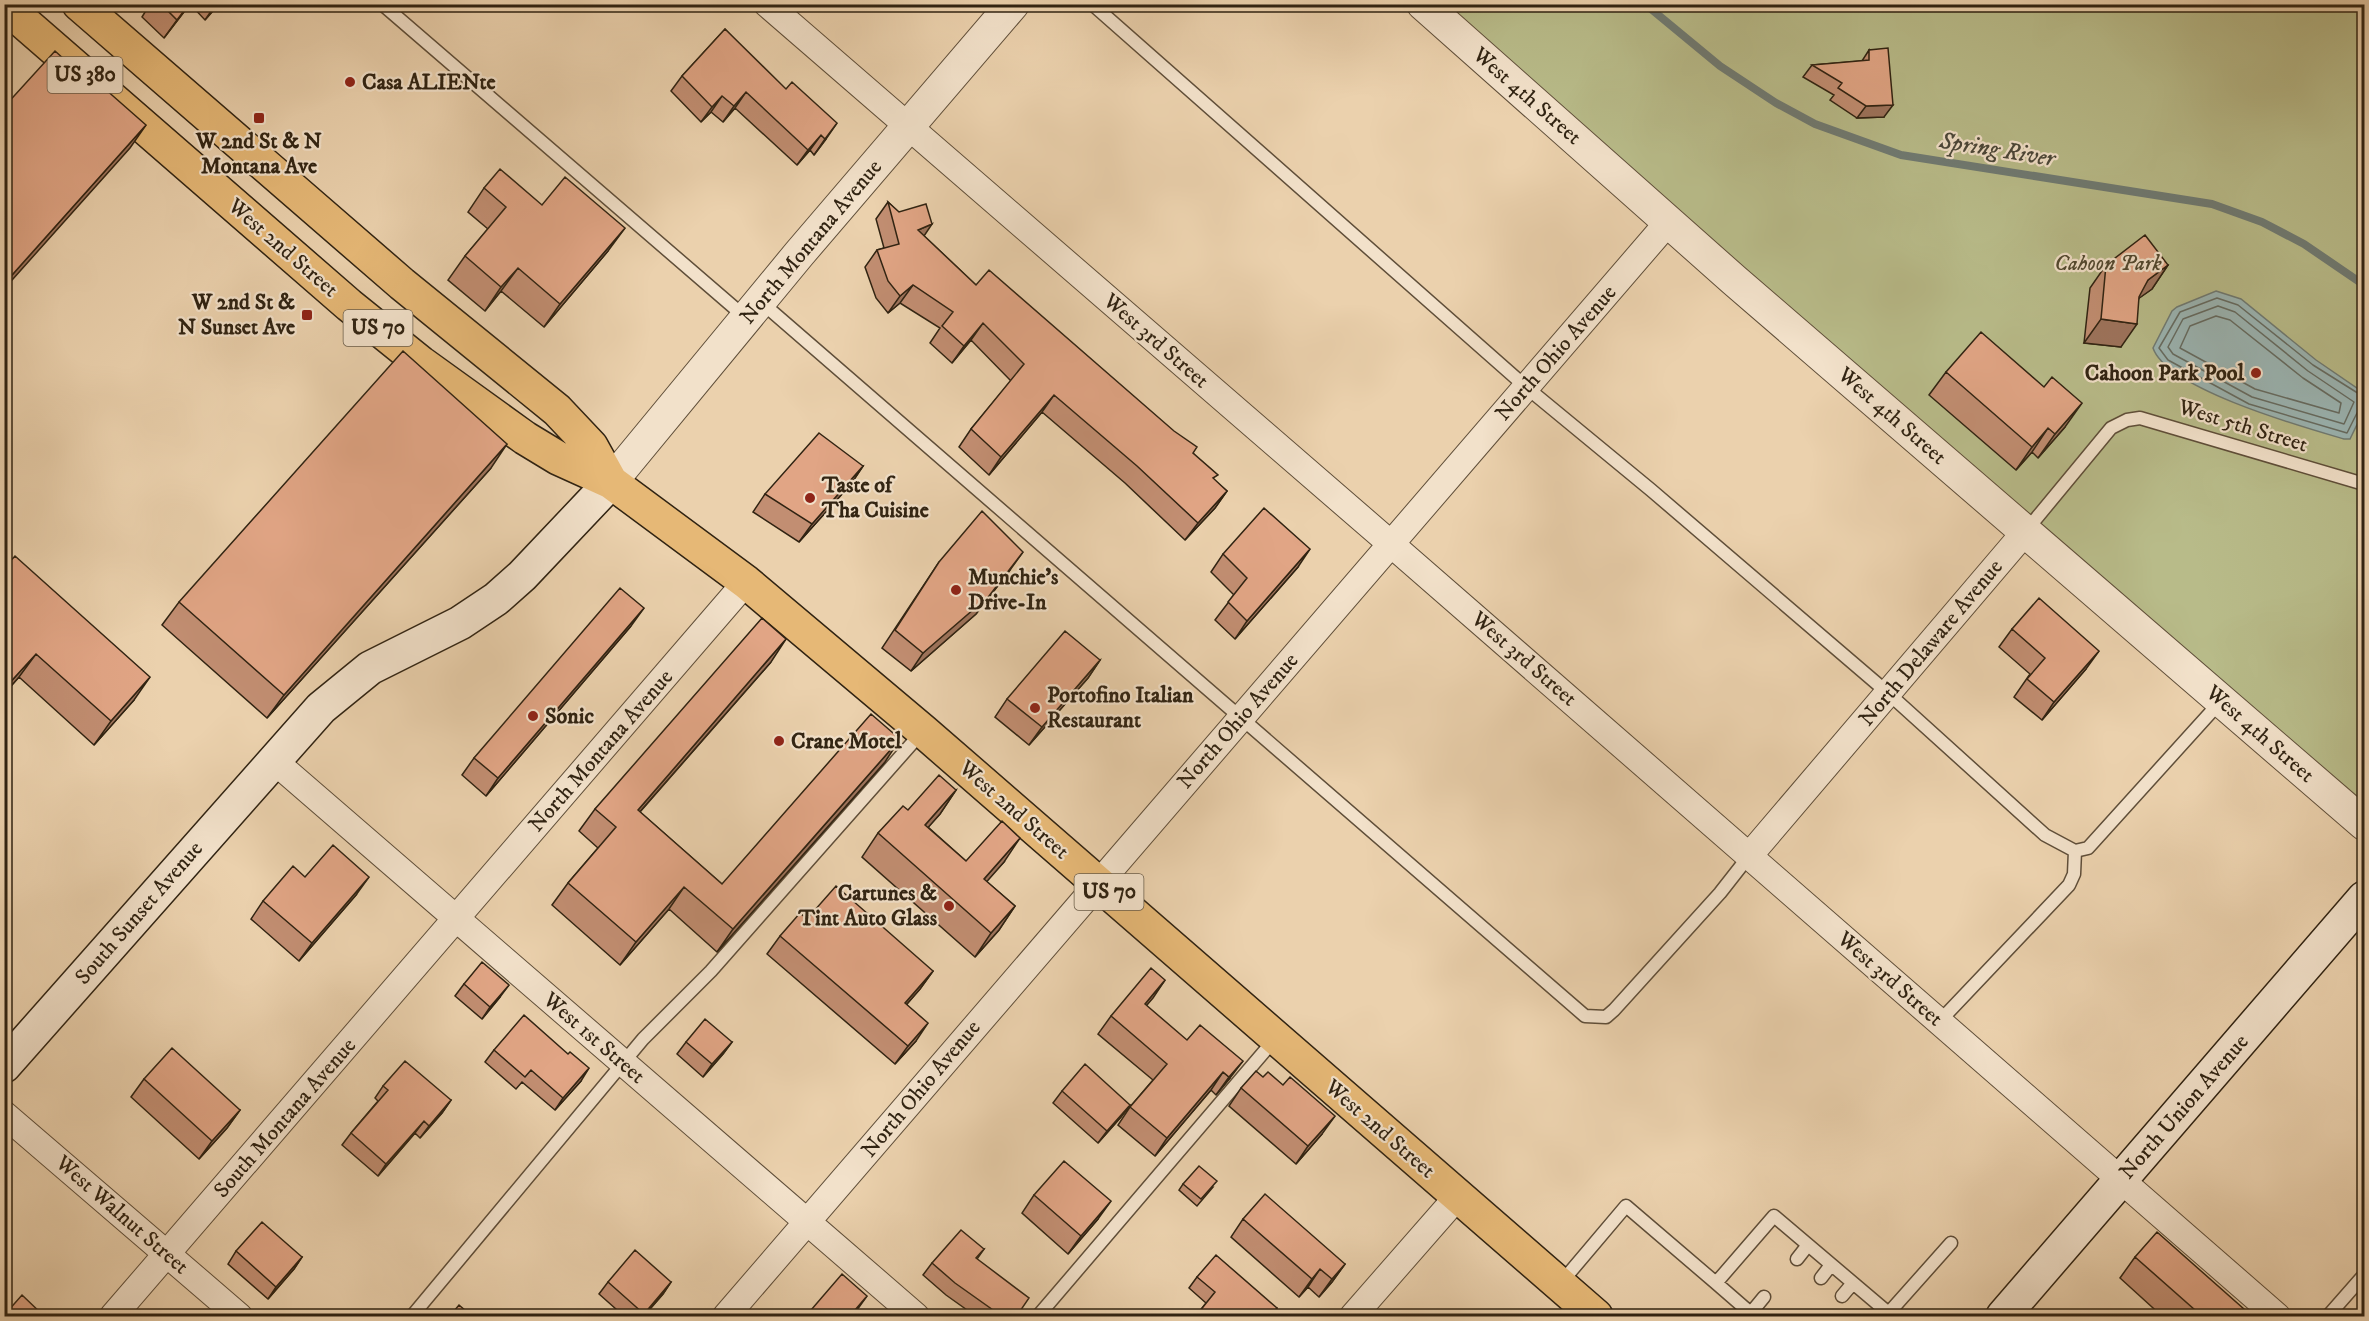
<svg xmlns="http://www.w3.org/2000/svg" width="2369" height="1321" viewBox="0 0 2369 1321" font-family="'IM FELL DW Pica',serif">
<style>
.green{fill:#b8bb89;stroke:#746f4e;stroke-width:1.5}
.water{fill:#9bb5b3;stroke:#707b73;stroke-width:1.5}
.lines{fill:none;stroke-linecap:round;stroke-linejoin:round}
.shore{stroke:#666c62;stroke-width:1.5}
.stream{stroke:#707b73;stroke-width:8}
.service-casing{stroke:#5f4e39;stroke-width:15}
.minor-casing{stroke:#5f4e39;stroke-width:28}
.tertiary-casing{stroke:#5f4e39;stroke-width:34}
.secondary-casing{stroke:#302312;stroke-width:36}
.primary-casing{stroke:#302312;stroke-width:36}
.service{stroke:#f2e1ca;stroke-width:12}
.minor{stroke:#f2e1ca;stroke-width:26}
.tertiary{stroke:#f2e1ca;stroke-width:32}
.secondary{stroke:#f2e1ca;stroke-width:33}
.primary{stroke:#e6b876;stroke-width:33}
.wall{fill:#c28e72;stroke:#302312;stroke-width:1.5}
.shaded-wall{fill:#9e745d;stroke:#302312;stroke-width:1.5}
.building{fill:#e1a585;stroke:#302312;stroke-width:1.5}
.poi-dot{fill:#8f2418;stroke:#f2e1ca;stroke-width:2}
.labels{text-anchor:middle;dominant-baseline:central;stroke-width:4.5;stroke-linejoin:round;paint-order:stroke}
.shield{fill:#f2e1ca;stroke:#6a5c49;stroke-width:1.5}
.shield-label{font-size:21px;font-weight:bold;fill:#302312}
.poi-label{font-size:22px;font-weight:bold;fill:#302312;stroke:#f2e1ca;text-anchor:start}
.street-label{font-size:22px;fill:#302312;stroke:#f2e1ca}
.park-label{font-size:22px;font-style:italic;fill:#524930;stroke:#f2e1ca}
.water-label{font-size:24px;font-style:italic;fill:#4b483a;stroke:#f2e1ca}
</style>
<rect width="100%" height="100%" fill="#ebd1ad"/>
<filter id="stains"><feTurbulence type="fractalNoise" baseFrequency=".00333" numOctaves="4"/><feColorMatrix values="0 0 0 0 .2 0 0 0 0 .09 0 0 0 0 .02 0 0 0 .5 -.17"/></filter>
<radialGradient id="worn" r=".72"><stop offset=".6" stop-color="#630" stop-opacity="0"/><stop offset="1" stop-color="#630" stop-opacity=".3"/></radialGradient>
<path class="green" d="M1423 5H2364V824Z"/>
<path class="water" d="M2216 291 2241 299 2316 360 2364 393V410L2350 439H2344C2303 427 2167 389 2153 348L2172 311 2177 307Z"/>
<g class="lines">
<path class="shore" d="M2218 306 2235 312 2308 371 2354 402 2344 424 2252 397 2173 354 2168 347 2183 319Z
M2216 316 2230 320 2303 378 2341 403 2339 413 2255 389 2180 348 2190 326Z
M2364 397 2313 365 2238 305 2217 298 2180 312 2159 348 2168 360 2249 404 2347 433 2357 413 2364 410"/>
<path class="stream" d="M1645 4 1720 66 1776 103 1815 124 1901 155 2212 204 2262 222 2304 244 2364 285"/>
<defs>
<path id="service" d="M382 4 745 317
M1092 4 1526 387 1651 490 1888 693 2045 835 2075 851 2088 848 2221 701
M761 302 1585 1016 1606 1017 1614 1010 1720 893 1749 856
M2025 532 2111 428 2127 420 2140 418 2364 484
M1939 1022 2069 885 2074 874 2075 851
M1797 1259 1808 1245
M1821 1278 1831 1265
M1716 1283 1754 1316
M1560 1284 1626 1206 1716 1283 1774 1216 1892 1316
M1842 1296 1853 1283
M1750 1314 1764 1297
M412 1316 643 1039 711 971 922 732
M1038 1316 1275 1039
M1886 1316 1951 1243
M2328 1316 2364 1275"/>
<path id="minor" d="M767 4 1391 544 2277 1316
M273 760 916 1316
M1749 856 2025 532
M4 1114 239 1316
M113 1316 746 582
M726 1316 1670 220
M1353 1316 1458 1196"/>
<path id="tertiary" d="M1423 4 1734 280 2364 824
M611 482 799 254 1013 4"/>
<path id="secondary" d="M4 1066 321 708 370 668 460 623 496 599 522 576 611 482
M2003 1316 2364 898"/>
<path id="primary" d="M79 4 402 284 557 410 591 446 611 482
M4 5 349 305 421 363 525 438 558 458 611 482 746 582 923 731 1596 1316"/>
</defs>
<use href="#service" class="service-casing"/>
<use href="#minor" class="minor-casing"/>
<use href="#tertiary" class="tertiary-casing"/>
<use href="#secondary" class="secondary-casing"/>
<use href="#primary" class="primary-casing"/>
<use href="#service" class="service"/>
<use href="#minor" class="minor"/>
<use href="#tertiary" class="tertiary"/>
<use href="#secondary" class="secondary"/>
<use href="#primary" class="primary"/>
</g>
<path class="wall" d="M150 4H190L164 38 142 17Z
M190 4H219L205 20Z
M725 29 826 139 814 155 810 150 797 165 735 108 723 122 711 112 701 122 671 91 682 76Z
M1869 50 1884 117 1857 118 1830 100 1834 95 1803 77 1812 65 1862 61Z
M484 188 542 205 608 251 544 327 501 291 485 311 448 280 465 256 488 229 468 212Z
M888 202 976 285 1193 453 1214 480 1227 491 1215 508 1185 540 1125 483 1042 412 989 475 959 447 971 429 1011 381 971 340 952 363 930 343 940 328 900 303 888 313 876 298 865 267 877 250 884 248 876 219Z
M2106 265H2168L2152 289 2139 298 2121 347 2084 343 2090 288Z
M1946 372 2065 427 2038 458 2032 452 2016 470 1929 395Z
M863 466 851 484 799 542 753 512 765 494Z
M491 468 267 718 162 625 179 602Z
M1223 554 1298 567 1235 639 1215 620 1234 595 1211 572Z
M939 562 1010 570 976 614 911 671 882 648Z
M4 568 134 700 94 745 19 677 4 694Z
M631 626 486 796 462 775 474 758Z
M2012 629 2086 669 2042 720 2014 697 2030 674 1999 647Z
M1100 660 1088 678 1029 745 995 717 1007 699Z
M771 662 640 812 722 884 885 762 717 952 669 909 620 965 552 905 568 883 598 848 579 831 595 809Z
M956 790 940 814 928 827 966 861 1004 862 986 881 1015 906 999 930 975 957 862 857 878 833 908 810Z
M356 895 299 961 251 919 263 901Z
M807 919 933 971 920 989 907 1004 916 1041 895 1064 767 954 780 936Z
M1165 980 1146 1006 1230 1078 1216 1095 1211 1090 1155 1156 1118 1125 1130 1107 1153 1080 1098 1034 1111 1016Z
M464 984 500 997 482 1019 455 996Z
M686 1042H732L723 1054 703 1077 677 1054Z
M494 1050 581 1081 555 1110 522 1082 516 1089 485 1062Z
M1263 1077 1322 1134 1296 1164 1229 1106 1241 1088Z
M144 1079 240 1110 227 1128 199 1159 131 1097Z
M383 1086 451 1100 442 1113 420 1138 415 1133 378 1176 342 1145 351 1133 378 1101 375 1098Z
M1062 1091 1130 1105 1121 1117 1098 1143 1053 1103Z
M1183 1184 1213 1187 1197 1206 1179 1190Z
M1034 1195 1098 1219 1068 1254 1022 1213Z
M1243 1219 1345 1264 1332 1282 1319 1297 1308 1287 1299 1297 1231 1237Z
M984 1249 977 1259 1016 1317H977L946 1295 923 1275 932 1263Z
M236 1251 302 1257 294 1269 268 1299 228 1264Z
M2135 1257 2253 1317H2163L2120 1278Z
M1197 1277 1277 1308 1271 1317H1195L1206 1303 1189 1288Z
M608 1282H671L663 1294 643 1317H625L599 1294Z"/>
<path class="shaded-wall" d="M189 4H190L164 38 177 20Z
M216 4H219L205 20Z
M746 92 735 108 723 122 734 106Z
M722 96 711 112 701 122 712 107Z
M1893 105 1884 117 1857 118 1866 106Z
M837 123 826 139 814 155 825 139Z
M146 125 130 148 4 289V284Z
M821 135 810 150 797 165 808 150Z
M932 224 920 242 918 230Z
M625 228 608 251 544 327 560 304Z
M2168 265 2152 289 2131 304 2148 280Z
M518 268 501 291 485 311 501 287Z
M913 285 900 303 888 313 900 296Z
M2101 319 2137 324 2121 347 2084 343Z
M983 323 971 340 952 363 964 346Z
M1054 395 1042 412 989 475 1001 457Z
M2082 403 2065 427 2038 458 2055 434Z
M2048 428 2032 452 2016 470 2032 447Z
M507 444 491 468 267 718 284 695Z
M863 466 851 484 799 542 812 524Z
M1227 491 1215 508 1185 540 1198 523Z
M1310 549 1298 567 1235 639 1247 621Z
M1023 552 1010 570 976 614 911 671 923 653Z
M644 608 631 626 486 796 498 778Z
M786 639 771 662 622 832 638 810Z
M2099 651 2086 669 2042 720 2054 702Z
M36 654 19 677 4 694V689Z
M1100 660 1088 678 1029 745 1042 727Z
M150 677 134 700 94 745 111 721Z
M900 739 885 762 717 952 733 929Z
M956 790 940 814 909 849 925 825Z
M1020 838 1004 862 968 903 984 879Z
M369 877 356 895 299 961 312 943Z
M684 887 669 909 620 965 636 942Z
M1015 906 999 930 975 957 991 933Z
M933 971 920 989 892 1021 905 1003Z
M1165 980 1153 998 1132 1022 1145 1004Z
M509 985 500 997 482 1019 490 1007Z
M928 1023 916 1041 895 1064 908 1046Z
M732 1042 723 1054 703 1077 712 1064Z
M1243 1061 1230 1078 1216 1095 1229 1077Z
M589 1068 581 1081 555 1110 563 1098Z
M1223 1072 1211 1090 1155 1156 1167 1138Z
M451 1100 442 1113 420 1138 429 1126Z
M1130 1105 1121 1117 1098 1143 1107 1131Z
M240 1110 227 1128 199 1159 212 1141Z
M1335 1116 1322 1134 1296 1164 1308 1146Z
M424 1121 415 1133 378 1176 386 1164Z
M1111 1201 1098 1219 1068 1254 1081 1236Z
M302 1257 294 1269 268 1299 276 1287Z
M1345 1264 1332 1282 1319 1297 1332 1279Z
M1320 1269 1308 1287 1299 1297 1312 1279Z
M671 1282 663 1294 643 1317H642Z
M867 1296 852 1317H849Z"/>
<path class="building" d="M161 4H189L177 20Z
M725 29 786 89 792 82 837 123 825 139 821 135 808 150 746 92 734 106 722 96 712 107 682 76Z
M1888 48 1893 105 1866 106 1838 88 1842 83 1812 65 1869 60V50Z
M55 51 85 78 88 74 146 125 4 284V107Z
M500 169 542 205 565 177 625 228 560 304 518 268 501 287 465 256 506 207 484 188Z
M888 202 899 212 926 204 932 224 918 230 976 285 989 270 1174 431 1197 447 1193 453 1218 475 1213 478 1227 491 1198 523 1137 466 1054 395 1001 457 971 429 1024 364 983 323 964 346 942 326 953 312 913 285 900 296 888 281 877 250 899 244Z
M2145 235 2168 265 2148 280 2139 297 2137 324 2101 319 2106 265Z
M1981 332 2044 387 2052 377 2082 403 2055 434 2048 428 2032 447 1946 372Z
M403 351 507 444 284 695 179 602Z
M819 433 863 466 812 524 765 494Z
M1264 508 1310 549 1247 621 1228 602 1247 578 1223 554Z
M982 511 1023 552 989 596 923 653 895 630 939 562Z
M15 556 150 677 111 721 36 654 4 689V568Z
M620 588 644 608 498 778 474 758Z
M2039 598 2099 651 2054 702 2027 679 2045 658 2012 629Z
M762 618 786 639 638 810 722 884 871 714 900 739 733 929 684 887 636 942 568 883 616 827 595 809Z
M1065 631 1100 660 1042 727 1007 699Z
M939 775 956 790 925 825 966 861 1002 821 1020 838 984 879 1015 906 991 933 878 833 903 806 908 810Z
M333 845 369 877 312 943 263 901 293 866 305 877Z
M836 886 933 971 905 1003 928 1023 908 1046 780 936 800 913 807 919Z
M482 962 509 985 490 1007 464 984Z
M1151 968 1165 980 1145 1004 1187 1040 1200 1025 1243 1061 1229 1077 1223 1072 1167 1138 1130 1107 1167 1064 1111 1016Z
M524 1015 568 1054 570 1052 589 1068 563 1098 531 1070 525 1077 494 1050Z
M705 1019 732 1042 712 1064 686 1042Z
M172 1048 240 1110 212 1141 144 1079Z
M405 1061 451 1100 429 1126 424 1121 386 1164 351 1133 388 1090 383 1086Z
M1085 1064 1130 1105 1107 1131 1062 1091Z
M1256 1071 1263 1077 1268 1072 1283 1085 1290 1077 1335 1116 1308 1146 1241 1088Z
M1064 1161 1111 1201 1081 1236 1034 1195Z
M1199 1166 1217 1181 1201 1199 1183 1184Z
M1265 1194 1345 1264 1332 1279 1320 1269 1312 1279 1243 1219Z
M262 1222 302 1257 276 1287 236 1251Z
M961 1230 984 1249 976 1258 1029 1298 1016 1317H1003L955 1283 932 1263Z
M2157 1232 2253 1317H2203L2135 1257Z
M635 1250 671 1282 644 1314 608 1282Z
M1216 1255 1277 1308 1269 1317H1195L1215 1292 1197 1277Z
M842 1274 867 1296 849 1317H805Z
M22 1295 44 1316V1317H4V1310L7 1312Z
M459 1305 473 1317H449Z"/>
<g class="poi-dot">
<circle cx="350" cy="82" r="6"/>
<rect x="253" y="112" width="12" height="12" rx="3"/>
<rect x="301" y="309" width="12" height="12" rx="3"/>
<circle cx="2256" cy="373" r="6"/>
<circle cx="810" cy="498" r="6"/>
<circle cx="956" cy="590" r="6"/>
<circle cx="1035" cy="708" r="6"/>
<circle cx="533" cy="716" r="6"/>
<circle cx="779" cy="741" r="6"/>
<circle cx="949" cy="906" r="6"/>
</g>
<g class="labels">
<g class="shield">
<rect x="47.5" y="57" width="75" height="36" rx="4.5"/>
<rect x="343.5" y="310" width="69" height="36" rx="4.5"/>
<rect x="1074.5" y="874" width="69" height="36" rx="4.5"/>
</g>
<g class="shield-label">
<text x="85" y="75">US 380</text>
<text x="378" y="328">US 70</text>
<text x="1109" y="892">US 70</text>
</g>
<g class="poi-label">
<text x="362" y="82">Casa ALIENte</text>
<text x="259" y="141" text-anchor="middle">W 2nd St &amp; N<tspan x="259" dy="25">Montana Ave</tspan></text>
<text x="295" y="302" text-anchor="end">W 2nd St &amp;<tspan x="295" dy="25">N Sunset Ave</tspan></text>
<text x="2244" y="373" text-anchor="end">Cahoon Park Pool</text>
<text x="822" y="485">Taste of<tspan x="822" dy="25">Tha Cuisine</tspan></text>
<text x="968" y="577">Munchie's<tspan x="968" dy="25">Drive-In</tspan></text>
<text x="1047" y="695">Portofino Italian<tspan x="1047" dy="25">Restaurant</tspan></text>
<text x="545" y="716">Sonic</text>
<text x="791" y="741">Crane Motel</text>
<text x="937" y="893" text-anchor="end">Cartunes &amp;<tspan x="937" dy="25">Tint Auto Glass</tspan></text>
</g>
<g class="street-label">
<text transform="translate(1527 96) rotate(41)">West 4th Street</text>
<text transform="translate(811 242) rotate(-50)">North Montana Avenue</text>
<text transform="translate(283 248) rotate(41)">West 2nd Street</text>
<text transform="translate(1156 341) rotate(41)">West 3rd Street</text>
<text transform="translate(1556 353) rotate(-49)">North Ohio Avenue</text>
<text transform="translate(1892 416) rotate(41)">West 4th Street</text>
<text transform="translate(2243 426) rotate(17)">West 5th Street</text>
<text transform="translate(1931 643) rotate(-50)">North Delaware Avenue</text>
<text transform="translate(1524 659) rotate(41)">West 3rd Street</text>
<text transform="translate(1238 721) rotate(-49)">North Ohio Avenue</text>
<text transform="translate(2260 734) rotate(41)">West 4th Street</text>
<text transform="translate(601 751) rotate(-49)">North Montana Avenue</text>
<text transform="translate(1014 810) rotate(41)">West 2nd Street</text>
<text transform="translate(139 913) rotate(-49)">South Sunset Avenue</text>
<text transform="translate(1890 979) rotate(41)">West 3rd Street</text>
<text transform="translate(594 1038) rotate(41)">West 1st Street</text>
<text transform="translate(921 1089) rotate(-50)">North Ohio Avenue</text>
<text transform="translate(2184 1107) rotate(-49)">North Union Avenue</text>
<text transform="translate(285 1118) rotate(-49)">South Montana Avenue</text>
<text transform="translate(1380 1129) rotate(41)">West 2nd Street</text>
<text transform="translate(122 1215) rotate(41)">West Walnut Street</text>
</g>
<g class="park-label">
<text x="2108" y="263">Cahoon Park</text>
</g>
<g class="water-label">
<text transform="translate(1997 150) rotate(9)">Spring River</text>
</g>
</g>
<rect width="2369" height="1321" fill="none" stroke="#ebd1ad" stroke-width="24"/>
<rect x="6" y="6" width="2357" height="1309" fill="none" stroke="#302312" stroke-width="3"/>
<rect x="12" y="12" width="2345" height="1297" fill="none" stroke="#302312" stroke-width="1.5"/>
<rect width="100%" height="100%" filter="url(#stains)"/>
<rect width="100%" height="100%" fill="url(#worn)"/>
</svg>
